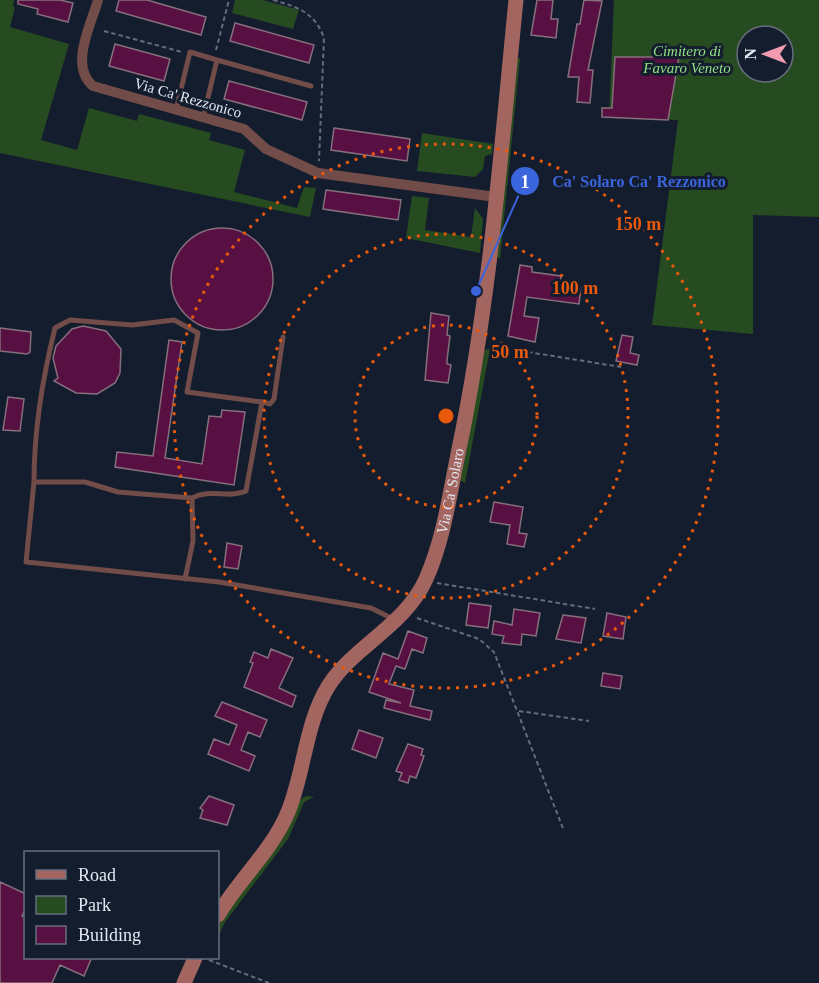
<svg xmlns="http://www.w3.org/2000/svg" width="819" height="983" viewBox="0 0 819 983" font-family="'Times New Roman',serif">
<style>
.green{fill:#274b21;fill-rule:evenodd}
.building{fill:#581042;stroke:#866f7c;stroke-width:1.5}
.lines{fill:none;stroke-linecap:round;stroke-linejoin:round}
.path{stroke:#646c7b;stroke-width:2;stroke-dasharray:4.5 3;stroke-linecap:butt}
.lane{stroke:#724c48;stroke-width:5}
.street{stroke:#724c48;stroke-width:10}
.secondary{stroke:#a2655f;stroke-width:15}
.ring{fill:none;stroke:#e8590c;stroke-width:3;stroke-dasharray:3 6}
.labels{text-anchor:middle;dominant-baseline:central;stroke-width:6;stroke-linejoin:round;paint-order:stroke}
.park-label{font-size:15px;font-style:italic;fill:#91e083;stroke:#141d2e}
.street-label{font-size:15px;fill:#e1e8f3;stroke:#141d2e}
.centre{fill:#e8590c;stroke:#141d2e;stroke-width:3}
.ring-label{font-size:18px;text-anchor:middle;font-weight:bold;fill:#e8590c;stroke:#141d2e;stroke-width:6;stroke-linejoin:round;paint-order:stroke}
.leader{fill:none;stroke:#3a65dc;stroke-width:2}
.callout-dot{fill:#3a65dc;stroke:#141d2e;stroke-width:2}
.mark-label{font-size:18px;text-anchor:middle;font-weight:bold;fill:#fff}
.callout-label{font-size:16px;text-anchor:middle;font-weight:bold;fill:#3a65dc;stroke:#141d2e;stroke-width:6;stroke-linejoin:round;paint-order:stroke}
</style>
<rect width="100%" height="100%" fill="#141d2e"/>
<path class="green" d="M0 0H14L13 6 15 7 10 27 69 44 41 140 77 150 89 108 137 121 139 114 211 133 209 140 245 150 234 192 297 208 304 187 316 188 310 217 0 153Z
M235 0H263L299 10 293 29 232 13Z
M614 0H819V217L753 215V334L652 325 678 120 609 117ZM747 36H783V72H747Z
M515 58H520L500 259 497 257Z
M422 133 493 144 492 154 485 156 483 169 475 177 417 171Z
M412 196 429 198 425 230 471 237 475 208 483 219 480 253 406 238Z
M487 349H490L465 483 458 479 484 351Z
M306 796 314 797 304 802 288 839 225 922 218 937 220 920 284 837 300 800Z"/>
<path class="building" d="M18 0H60L73 3 68 22 37 14 38 9 18 4Z
M119 0H147L206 17 201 35 116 11Z
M537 0H553L551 19H558L556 38 531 35Z
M584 0 602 1 588 70H593L590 103 577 102 579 77H568L577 24H580Z
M235 23 314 45 309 63 230 41Z
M115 44 170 59 164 81 109 66Z
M615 57H679L668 120 602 117V108H612Z
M229 81 307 102 302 120 224 99Z
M334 128 410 139 407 161 331 150Z
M326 190 401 200 398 220 323 209Z
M171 279a51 51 0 1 1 102 0a51 51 0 1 1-102 0Z
M520 265 532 267V272L561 276 560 282 581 286 579 304 527 297 524 316 539 318 535 342 508 336Z
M431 313 449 316 447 335 450 336 447 360V364L451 365 448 383 425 380Z
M83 326 106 331 121 349 120 373 115 383 97 394 76 393 54 381 58 378 53 358 56 346 72 329Z
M0 328 31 332 30 352 27 354 0 351Z
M622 335 633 337 630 353 639 355 637 365 616 361Z
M169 340 182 342 165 458 202 464 209 416 221 417 222 410 245 412 234 485 115 467 117 452 153 456Z
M8 397 24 399 20 431 3 430Z
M494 502 523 507 519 533 527 534 524 547 507 544 510 525 490 522Z
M227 543 242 546 238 569 224 567Z
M469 603 491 606 488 628 466 625Z
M514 609 540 613 536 636 522 634 521 645 502 643 504 636 492 634 494 621 512 625Z
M607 613 626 617 623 639 603 636Z
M563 615 586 618 581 643 556 639Z
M408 631 427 638 423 653 412 649 405 669 396 666 389 684 414 690 410 706 432 711 430 720 384 708 386 700 401 703 369 692 383 653 398 659Z
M271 649 293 658 279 688 296 696 292 707 244 687 253 663 250 662 254 652 268 658Z
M603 673 622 676 620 689 601 686Z
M222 702 267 720 260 737 248 732 241 750 255 756 249 771 208 754 214 739 229 745 237 725 215 716Z
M359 730 383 738 376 758 352 749Z
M408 744 423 749 421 755 424 756 416 778 410 776 408 783 399 780 402 773 396 771Z
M209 796 234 805 227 825 200 818 203 810 200 808Z
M0 882 26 894V908L22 916 26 918V957H92L84 976 60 965 52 983H0Z"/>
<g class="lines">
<path class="path" d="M273 0C297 7 315 12 324 38L319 161
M104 31 182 52
M216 50 229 0
M491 346 621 367
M437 583 595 609
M417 618 479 639 494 652 564 831
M519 711 589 721
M209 960 269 983"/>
<path class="lane" d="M217 60 311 86
M176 110 190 52 217 60 203 118
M262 402 270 404 274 399 283 337
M34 482C34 429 42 380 55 328L70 320 132 325 174 320 198 333 187 392 262 402 246 491C228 499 211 488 192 498
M185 579 193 541 192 498 118 492 85 482H34L26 562 219 582 371 608 395 620"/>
<path class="street" d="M98 0C91 25 69 66 93 86L244 129 266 149 318 173 496 197"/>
<g class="secondary">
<path id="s1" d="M218 915C239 879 272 851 288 812 305 771 305 723 329 685 354 646 405 626 426 579 444 539 450 492 459 449 490 301 501 150 516 0"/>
<path d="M184 983 195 958"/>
</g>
</g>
<g class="ring">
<circle cx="446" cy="416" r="91"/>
<circle cx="446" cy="416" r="182"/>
<circle cx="446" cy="416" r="272"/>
</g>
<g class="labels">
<g class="park-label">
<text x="687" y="51">Cimitero di<tspan x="687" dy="17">Favaro Veneto</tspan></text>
</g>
<g class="street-label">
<text transform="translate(188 98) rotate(16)">Via Ca' Rezzonico</text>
<text stroke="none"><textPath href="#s1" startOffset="495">Via Ca' Solaro</textPath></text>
</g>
</g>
<circle cx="446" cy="416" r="9" class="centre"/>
<g class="ring-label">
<text x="638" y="230">150 m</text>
<text x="575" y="294">100 m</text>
<text x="510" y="358">50 m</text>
</g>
<path class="leader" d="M476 291L525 181"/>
<g class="callout-dot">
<circle cx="476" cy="291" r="6"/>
<circle cx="525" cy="181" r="15"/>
</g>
<g class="mark-label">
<text x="525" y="188">1</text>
</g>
<g class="callout-label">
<text x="639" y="187">Ca' Solaro Ca' Rezzonico</text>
</g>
<rect x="24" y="851" width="195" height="108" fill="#141d2e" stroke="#666e7d" stroke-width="1.5"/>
<rect x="36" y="870" width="30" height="9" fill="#a2655f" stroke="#666e7d" stroke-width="1.5"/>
<text x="78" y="881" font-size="18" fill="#e1e8f3">Road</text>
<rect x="36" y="896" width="30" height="18" fill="#274b21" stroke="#666e7d" stroke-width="1.5"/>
<text x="78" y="911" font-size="18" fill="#e1e8f3">Park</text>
<rect x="36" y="926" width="30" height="18" fill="#581042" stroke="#666e7d" stroke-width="1.5"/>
<text x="78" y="941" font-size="18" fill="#e1e8f3">Building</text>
<g transform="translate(765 54) rotate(270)"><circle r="28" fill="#141d2e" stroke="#666e7d" stroke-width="1.5"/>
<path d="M0-4.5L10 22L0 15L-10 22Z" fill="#f29ab0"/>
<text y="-9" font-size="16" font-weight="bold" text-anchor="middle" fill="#e1e8f3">N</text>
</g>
</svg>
